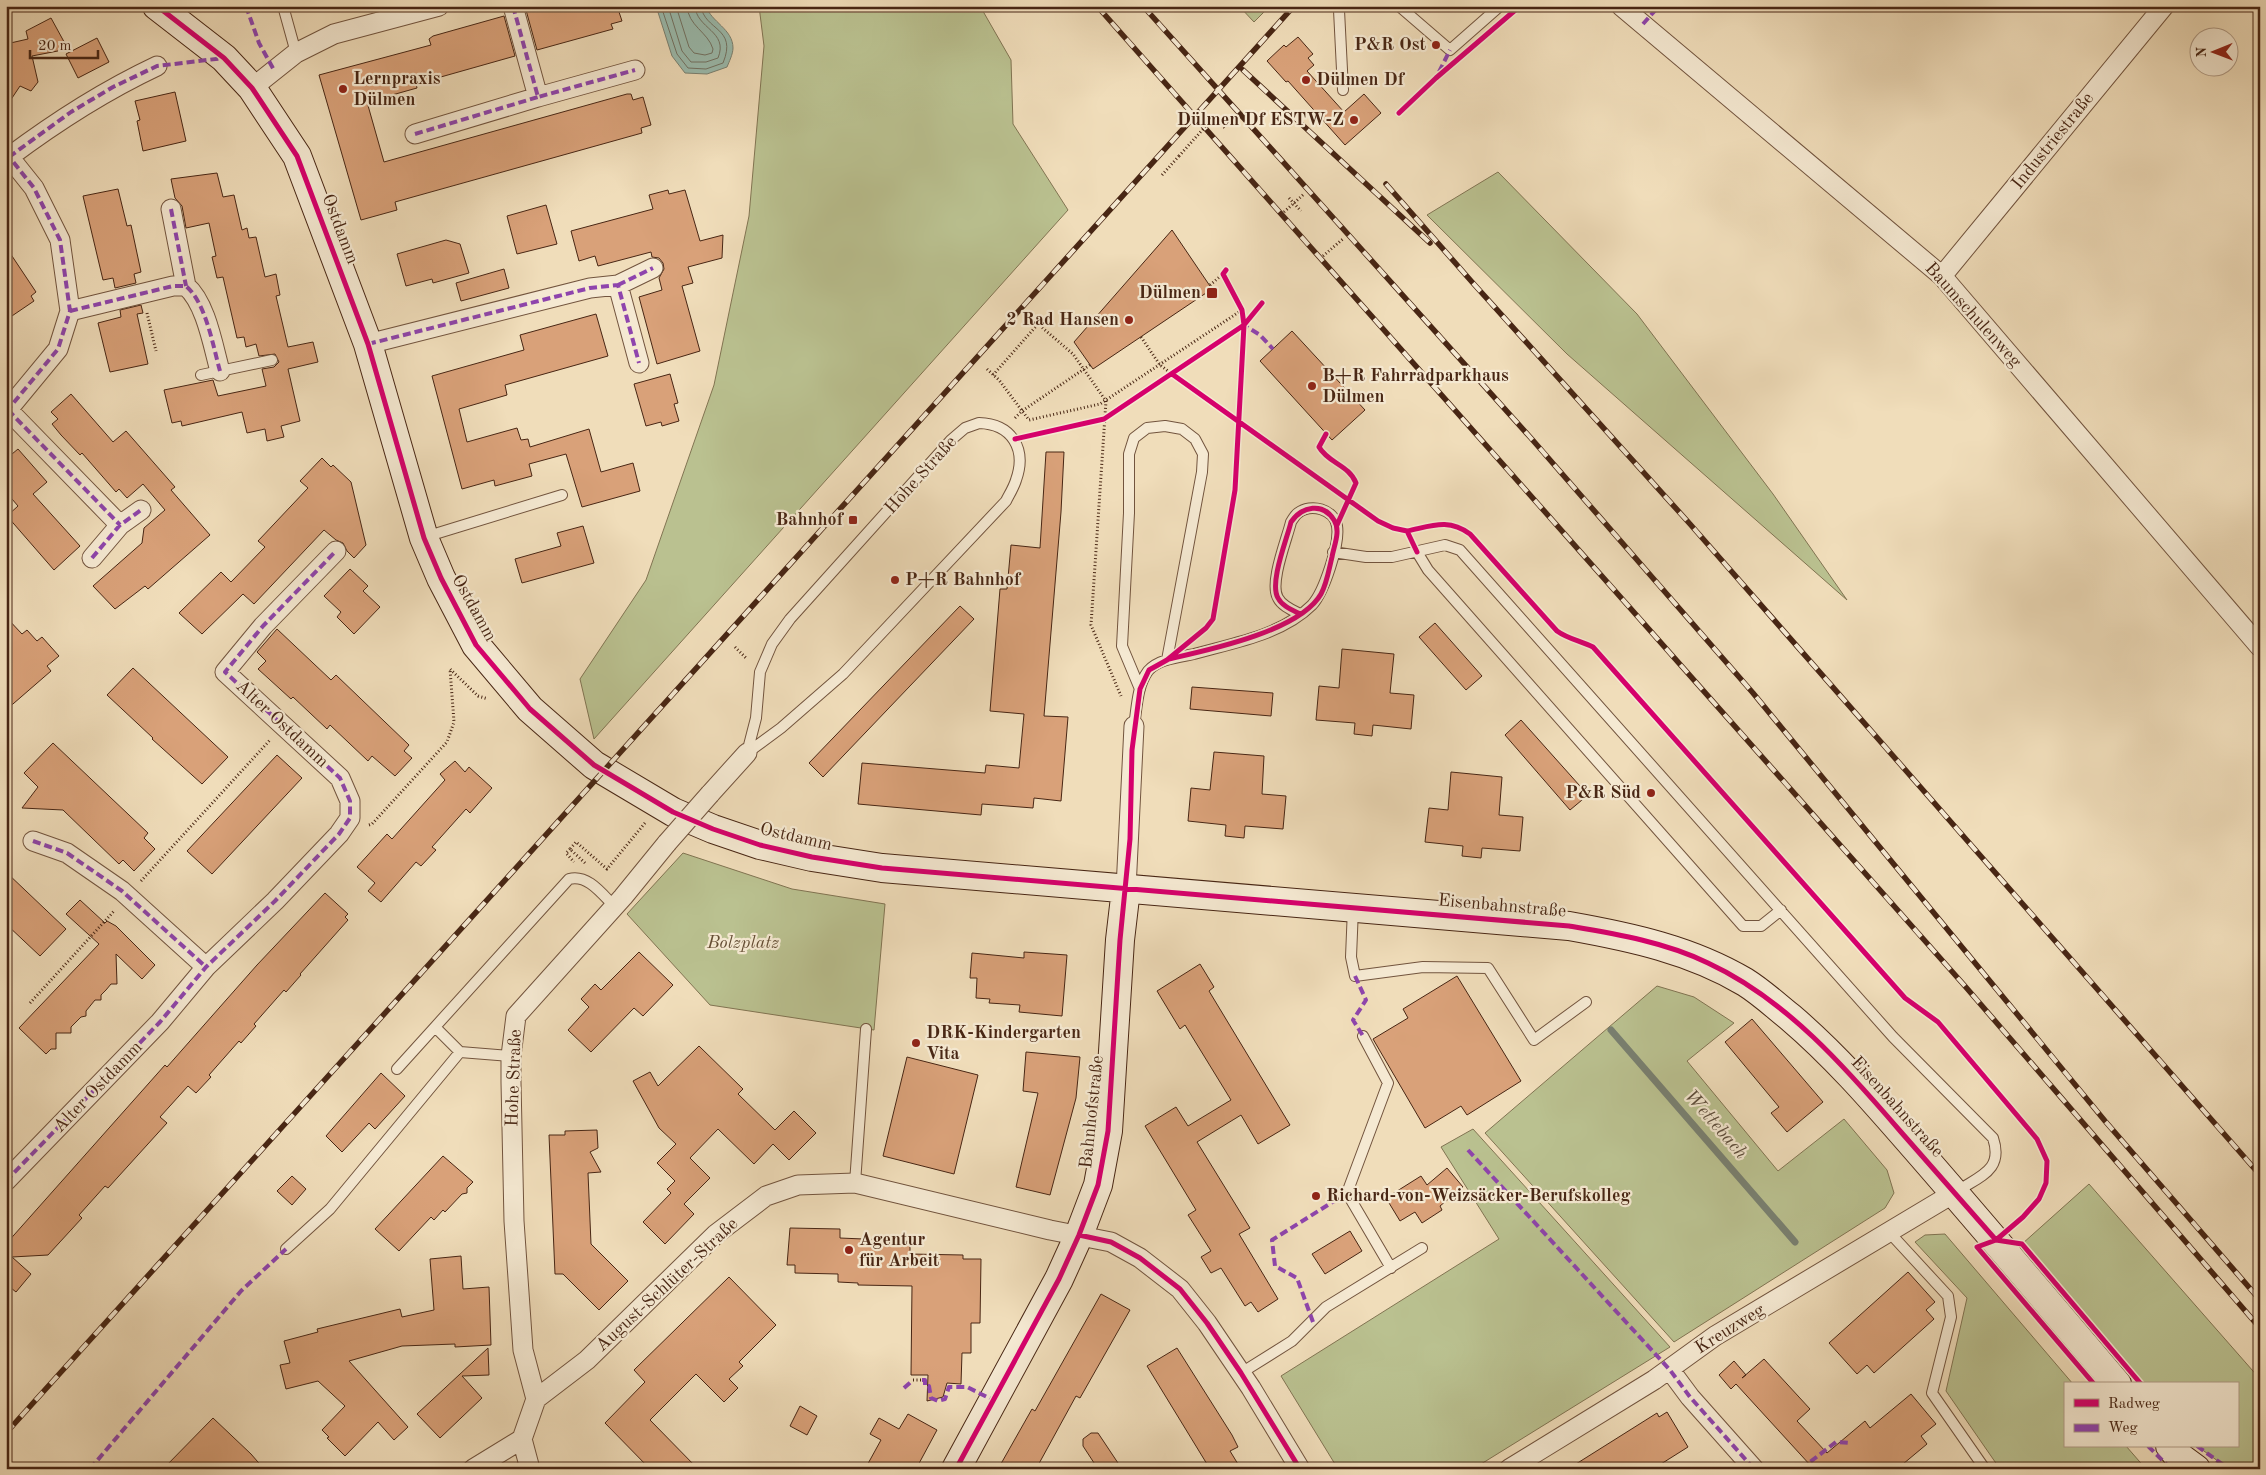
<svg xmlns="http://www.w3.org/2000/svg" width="2266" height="1475" viewBox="0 0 2266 1475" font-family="'Old Standard TT',serif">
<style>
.green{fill:#bac190;stroke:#817452}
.water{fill:#9abcaf;stroke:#798071}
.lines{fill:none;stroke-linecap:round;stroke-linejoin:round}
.shore{stroke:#717162;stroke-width:1}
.stream{stroke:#798071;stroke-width:7}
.building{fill:#d9a179;stroke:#482614}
.lane-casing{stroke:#72543e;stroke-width:12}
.street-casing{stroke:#72543e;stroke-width:21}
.secondary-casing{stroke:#482614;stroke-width:30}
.path{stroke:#482614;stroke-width:3;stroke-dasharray:1 2.5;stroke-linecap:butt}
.lane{stroke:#f5e9d2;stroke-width:10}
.street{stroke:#f5e9d2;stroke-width:19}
.secondary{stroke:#f5e9d2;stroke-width:28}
.rail-casing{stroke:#482614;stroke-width:5.5}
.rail{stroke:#f5e9d2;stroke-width:4;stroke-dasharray:11;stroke-linecap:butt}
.street-bridge-casing{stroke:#72543e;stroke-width:21;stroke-linecap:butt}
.path-bridge{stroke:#482614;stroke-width:3;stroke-dasharray:1 2.5;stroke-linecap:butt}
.street-bridge{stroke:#f5e9d2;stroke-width:19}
.quiet{stroke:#8e44ad;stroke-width:4;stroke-dasharray:8 4;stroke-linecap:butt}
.cycleway-casing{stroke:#f5e9d2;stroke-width:8}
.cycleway{stroke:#d6006c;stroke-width:5}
.poi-dot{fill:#8f2418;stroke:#f5e9d2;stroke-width:2}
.labels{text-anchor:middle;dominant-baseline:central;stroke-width:4.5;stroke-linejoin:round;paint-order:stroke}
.poi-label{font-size:18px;font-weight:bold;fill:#482614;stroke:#f5e9d2;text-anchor:start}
.street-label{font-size:18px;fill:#482614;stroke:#f5e9d2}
.park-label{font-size:18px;font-style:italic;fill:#644d33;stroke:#f5e9d2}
.water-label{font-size:19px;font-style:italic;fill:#5c4c3b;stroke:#f5e9d2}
</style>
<rect width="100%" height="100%" fill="#f0ddba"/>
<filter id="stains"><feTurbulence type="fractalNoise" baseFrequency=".004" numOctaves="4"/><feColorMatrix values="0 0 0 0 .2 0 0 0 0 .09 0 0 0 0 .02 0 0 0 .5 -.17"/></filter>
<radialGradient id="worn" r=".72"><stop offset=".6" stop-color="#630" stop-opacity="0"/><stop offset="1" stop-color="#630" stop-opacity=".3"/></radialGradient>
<path class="green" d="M759 6H980L1011 60 1013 124 1068 210 594 739 580 679 646 580 714 385 749 216 764 46Z
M1239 6H1270L1254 22Z
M1498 172 1637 314 1773 494 1847 600 1567 354 1427 215Z
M683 853 792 889 885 904 874 1030 710 1005 627 914Z
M1657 986 1694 997 1734 1023 1687 1061 1778 1171 1844 1119 1887 1170 1894 1193 1885 1208 1674 1342 1485 1133Z
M1473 1129 1670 1347 1473 1469H1338L1281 1376 1499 1239 1441 1147Z
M2089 1184 2260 1379V1469H2229L2197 1446H2237V1384H2141L2022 1244Z
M1945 1234 2073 1384H2065V1446H2126L2146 1469H2000L1946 1391 1967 1298 1915 1242 1925 1235Z"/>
<path class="water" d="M656 6H706C711 22 733 29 733 48 733 54 729 62 727 67L707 74 685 73 672 56Z"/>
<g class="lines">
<path class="shore" d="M661 6 677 54 688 68 706 69 723 63C738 27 704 31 701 6
M668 6 682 51 691 62H706L718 58C729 31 696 29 695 6
M676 6 689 47 694 53 705 55 712 53 713 49C708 32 688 26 687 6"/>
<path class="stream" d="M1611 1030 1795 1242"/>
</g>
<path class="building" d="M539 6H617L622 21 611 24 613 29 537 50 526 10Z
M504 16 515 56 416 84 417 88 367 102 384 162 627 94H631L633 100 643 97 651 125 641 128 642 133 395 202 397 210 361 220 319 75 431 45 429 39 433 36Z
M51 18 68 49 32 56 38 82 31 91 20 86 6 107V44L28 39 26 31Z
M1298 37 1313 54 1308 58 1314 65 1307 71 1344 112 1364 94 1381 113 1345 145 1288 81 1286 82 1267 61 1284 45 1286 47Z
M97 38 109 62 78 78 66 54Z
M175 92 186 141 143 151 137 121 140 120 135 101Z
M217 173 223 197 234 195 242 230 247 228 249 238 256 237 265 277 276 274 280 295 276 296 288 347 313 342 318 362 288 369 300 421 281 426 284 437 267 441 265 429 247 433 242 412 182 426 181 421 172 423 164 390 213 380 218 396 266 386 262 369 274 367 279 362 275 354 259 356 256 344 246 347 244 337 237 338 223 277 217 278 212 257 216 256 209 223 186 228 182 206 175 198 171 179Z
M118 189 127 226 131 225 141 272 134 274 136 283 115 288 113 278 103 280 83 196Z
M668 190 669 194 685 190 700 241 723 235 722 258 688 267 693 283 682 286 700 351 657 364 639 297 662 290 659 278 664 269 663 263 659 258 652 257 651 252 598 266 595 256 579 261 571 231 653 209 649 195Z
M546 205 557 244 517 254 507 216Z
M1172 230 1212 289 1093 369 1074 342Z
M446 240 460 244 469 273 433 283 432 279 406 286 397 254Z
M6 247 36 292 31 296 34 301 6 320Z
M504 269 509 288 461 301 456 283Z
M141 305 143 313 137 314 148 364 110 372 98 323 121 317 120 310Z
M596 314 608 356 505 385 507 395 459 409 467 442 517 428 521 440 528 439 530 447 589 429 601 472 633 463 640 491 582 507 566 454 529 464 532 476 495 486 494 480 462 489 432 376 524 350 520 335Z
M1292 331 1365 410 1332 440 1260 361Z
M670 374 678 403 674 404 679 421 662 426 661 422 646 426 634 384Z
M71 394 113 442 126 431 175 487 171 490 210 535 148 589 145 586 115 609 93 586 142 543 144 528 165 510 143 484 127 498 119 489 116 492 82 453 80 455 61 435 52 424 58 419 51 412Z
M18 449 47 482 33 494 80 546 54 570 7 516 18 506 6 492V459Z
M1046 452H1064L1061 512 1044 716 1068 717 1061 801 1034 798 1033 808 982 804 981 815 858 804 862 763 985 773 986 765 1019 768 1024 714 990 711 1000 589H1007L1011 545 1040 548Z
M322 458 331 467 333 465 351 482 366 545 354 558 347 551 343 543 336 540 324 530 254 604 243 594 202 634 179 613 221 572 231 582 265 547 258 541 308 488 300 481Z
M583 526 594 563 522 583 515 559 561 546 557 533Z
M350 569 368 586 363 591 380 607 354 634 337 617 341 612 324 596Z
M960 606 974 619 823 777 809 763Z
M6 617 22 634 27 630 37 641 42 637 59 656 47 666 51 671 6 710Z
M1435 623 1482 676 1466 690 1419 637Z
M277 629 331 680 336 675 409 745 404 751 412 758 395 776 372 756 368 761 330 725 327 729 293 697 291 699 258 669 266 661 257 652Z
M1342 649 1394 654 1390 693 1414 695 1411 729 1373 725 1372 736 1354 734 1355 723 1316 720 1319 686 1339 688Z
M133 668 228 757 202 784 152 739 153 738 107 695Z
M1192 687 1273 693 1271 716 1190 709Z
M1521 720 1588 795 1570 810 1505 735Z
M53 743 148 833 144 838 155 849 134 871 123 860 119 864 63 810 22 808 38 787 24 773Z
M1214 752 1264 756 1262 794 1286 796 1283 829 1245 826 1244 838 1225 836 1226 825 1188 821 1191 788 1210 790Z
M277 755 302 778 212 874 187 851Z
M455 761 465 772 469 767 492 788 470 813 466 809 432 847 436 850 421 866 416 862 381 902 368 891 375 883 357 867 387 834 392 839 445 780 440 774Z
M1451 772 1502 777 1499 815 1523 817 1520 851 1482 848 1481 858 1462 856 1463 846 1425 842 1429 808 1448 810Z
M6 872 66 929 40 956 6 924Z
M325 893 348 914 345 917 348 920 300 974 301 975 286 992 284 990 254 1024 256 1026 241 1043 239 1041 209 1075 211 1077 196 1093 188 1086 160 1117 167 1123 108 1188 105 1186 79 1215 82 1218 48 1255 12 1257 31 1274 16 1292 6 1284V1244L165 1065 167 1067 257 965Z
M80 900 105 923 107 921 116 926 155 965 142 979 116 954 117 984H111L106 990 101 995V1000H95L86 1011V1016L81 1017 71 1027V1033H56V1049H51L46 1054 19 1028 99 944 66 914Z
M639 952 673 985 643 1016 634 1008 591 1052 568 1030 589 1007 581 999 595 984 601 990Z
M1024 952 1067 955 1062 1016 1019 1012 1020 1005 989 1003 990 999 976 998 977 978H970L972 953 1024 958Z
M1200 964 1214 987 1209 991 1290 1125 1258 1144 1241 1115 1197 1142 1250 1228 1239 1234 1278 1299 1258 1312 1251 1302 1245 1306 1221 1268 1211 1273 1201 1257 1211 1251 1188 1215 1196 1210 1145 1126 1176 1107 1188 1126 1231 1100 1185 1025 1180 1029 1157 991Z
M1457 976 1521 1081 1467 1115 1461 1106 1425 1128 1373 1039 1408 1018 1403 1009Z
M1752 1019 1823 1102 1787 1132 1771 1113 1779 1107 1725 1042Z
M699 1046 743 1089 738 1094 775 1130 794 1111 816 1133 789 1160 773 1144 754 1164 718 1129 690 1158 710 1178 684 1204 694 1214 665 1244 643 1222 671 1193 667 1189 675 1181 657 1163 676 1144 659 1128 633 1081 650 1072 658 1086Z
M1026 1052 1080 1057 1076 1098 1050 1195 1016 1187 1038 1093 1023 1091Z
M907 1057 978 1075 954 1174 883 1156Z
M381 1073 405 1096 375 1129 369 1123 342 1152 326 1136Z
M597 1130 598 1148 590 1152 601 1172 588 1173 591 1244 628 1281 599 1310 563 1274H555L549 1135H565V1131Z
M443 1156 473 1182 467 1188V1193L462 1194 445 1212 443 1210 434 1220 431 1217 399 1251 375 1229Z
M1447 1168 1463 1187 1440 1206 1442 1210 1422 1223 1415 1212 1400 1221 1386 1198 1421 1176 1427 1185Z
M292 1176 306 1189 292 1205 277 1191Z
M790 1228 840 1229V1238L910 1241V1254L963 1255V1259H981L980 1323H971V1353H962L961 1384 947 1383 943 1397 927 1401 928 1375H911L912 1286 858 1285V1283L838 1282V1274L795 1273V1265H787Z
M1350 1231 1362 1251 1325 1274 1312 1254Z
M461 1256 463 1289 489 1287 491 1345 455 1347V1344L402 1346 349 1361 408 1427 394 1440 378 1422 345 1456 327 1438 329 1437 322 1430 345 1406 318 1381 286 1389 280 1365 290 1363 284 1341 318 1332 317 1329 400 1309 402 1317 434 1310 430 1259Z
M1908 1272 1935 1302 1926 1310 1934 1319 1874 1373 1867 1365 1857 1374 1829 1343Z
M729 1277 776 1325 739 1362 743 1366 729 1379 738 1388 724 1402 696 1374 650 1420 698 1469H650L605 1423 645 1382 634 1370Z
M1101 1294 1130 1310 1080 1398 1076 1396 1036 1469H998L1032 1409 1035 1411Z
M488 1348 489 1375 462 1376 482 1398 440 1438 417 1414Z
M1177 1348 1232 1435 1238 1447 1230 1451 1241 1469H1210L1147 1366Z
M1764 1359 1810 1409 1797 1421 1827 1453 1865 1421 1870 1428 1911 1394 1936 1424 1921 1436 1927 1444 1897 1469H1807L1811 1466 1736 1384 1731 1389 1719 1375 1734 1361 1746 1375 1742 1378Z
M800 1406 817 1416 807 1435 790 1426Z
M1667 1412 1688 1447 1653 1469H1568L1657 1413 1659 1417Z
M908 1414 937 1430 916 1469H865L881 1440 870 1434 879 1418 899 1429Z
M213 1418 251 1454 264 1469H163Z
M1091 1433H1098L1122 1469H1098L1083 1446V1439Z"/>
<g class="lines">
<defs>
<path id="lane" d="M283 6 296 53
M1342 6 1339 10 1343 90
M1399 6 1450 50 1500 6
M201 375 272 360
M979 423C1012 424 1027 449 1016 480 1014 487 1009 495 1006 501L843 674 781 728 747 753 756 718 760 672 772 644 790 619 951 440 965 428Z
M425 537 562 495
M1333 552 1366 557H1392L1445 545 1460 550 1893 1037 1993 1138C2004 1171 1979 1176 1956 1192
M1417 552 1428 570 1743 926H1761L1781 910
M1140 689 1122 646 1129 513V454L1134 438 1147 428 1165 426 1182 429 1195 439 1203 454 1202 472 1167 660
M1134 726C1137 708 1137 686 1148 671 1158 659 1180 657 1194 654 1233 643 1282 635 1312 605 1324 592 1340 544 1337 526 1334 509 1311 503 1298 513 1295 515 1293 519 1291 522 1287 539 1269 583 1278 598 1282 606 1292 610 1300 614
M1353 908 1351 957 1355 976 1423 967 1488 968 1534 1040 1586 1002
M1363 1036 1388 1083 1347 1193 1391 1268
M511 1056 460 1052 435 1027 569 879C588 874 602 894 614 906
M397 1069 435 1027
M855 1183 866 1029
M1889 1232 1948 1296 1951 1317 1932 1393 1985 1469
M286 1249 330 1209 460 1052
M1241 1373 1292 1341 1326 1307 1422 1248"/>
<path id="street" d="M513 6 538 97 635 70
M1621 6 1942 276 2260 647
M252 88 296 53 334 34 439 6
M415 134 538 97
M6 153 34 188 60 240 70 311 58 349 6 412
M9 157C57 121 104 91 157 66
M171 209 186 286
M1942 276 2164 6
M618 285 653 268
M70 311 173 286H186C206 303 213 346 220 371
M368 344 590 288 618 285 639 363
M8 410 120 525
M92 558 120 525 141 510
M710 794 747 753
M33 841 67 853 122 891 206 967
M1126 889 1134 726
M6 1181 160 1022 206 967 275 901 339 834 350 818V801L340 778 225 672 263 626 336 551
M1670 1370 1690 1397 1754 1469
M536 1399 523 1350 514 1221 511 1082V1056L516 1016 623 897 667 843
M522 1439 530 1469
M473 1469 522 1439 536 1399 587 1360 716 1234 766 1196 798 1185 855 1183 1050 1230 1111 1242 1140 1258 1180 1289 1207 1323 1251 1388 1300 1469
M1509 1469 1654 1380 1715 1336 1954 1193"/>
<path id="secondary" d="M157 6 224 58 252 88 297 156 368 344 424 538 441 578 476 645 530 709 594 765 673 812 713 829 760 845 812 857 882 868 1569 926C1631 937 1691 950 1745 982 1761 992 1775 1005 1790 1017 1837 1057 1877 1104 1918 1151 1985 1228 2051 1306 2117 1384
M2170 1446 2177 1455 2196 1469
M956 1469 1059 1279 1079 1235 1098 1185 1108 1131 1120 940 1126 889"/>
</defs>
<use href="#lane" class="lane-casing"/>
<use href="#street" class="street-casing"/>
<use href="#secondary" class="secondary-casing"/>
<path class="path" d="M1162 175 1179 156
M1284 212 1304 194
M1323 256 1344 238
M1226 270 1223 274 1242 310 1244 325
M1210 285 1223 274
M147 313 156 351
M1141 337 1160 365 1172 374
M987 369 999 380 1029 420 1100 404 1242 310
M993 375 1038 324 1073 354 1106 401 1091 625 1121 696
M1015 418 1022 411 1090 365
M735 647 747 659
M369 825 372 824 447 742 454 722 450 669 478 696 488 699
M570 849 566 853 574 862
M585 863 570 849 576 842 607 869 645 823
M141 881 270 740
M30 1003 115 910
M913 1380H922"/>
<use href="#lane" class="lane"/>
<use href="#street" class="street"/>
<use href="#secondary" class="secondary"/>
<defs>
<path id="rail" d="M1097 6 1964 985 2260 1328
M1143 6 1530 437 1753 693 2105 1121 2260 1300
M1243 70 1430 243
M1386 184 1472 282 1690 524 2260 1175
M6 1433 1294 6"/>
</defs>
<use href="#rail" class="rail-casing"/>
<use href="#rail" class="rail"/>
<defs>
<path id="street-bridge" d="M667 843 710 794"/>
</defs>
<use href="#street-bridge" class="street-bridge-casing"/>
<path class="path-bridge" d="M1179 156 1214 117 1225 128
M1289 198 1301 211"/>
<use href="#street-bridge" class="street-bridge"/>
<path class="quiet" d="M246 6 259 43 274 70
M513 6 538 97 635 70
M1643 24 1659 6
M1439 72 1450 50
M415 134 538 97
M6 153 34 188 60 240 70 311 58 349 6 412
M9 157 71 112 113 87 157 66 224 58
M171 209 186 286
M618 285 653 268
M70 311 173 286H186C206 303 213 346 220 371
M1244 328V325L1260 335 1273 349
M368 344 590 288 618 285 639 363
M8 410 120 525
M92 558 120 525 141 510
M33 841 67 853 122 891 206 967
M1355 976 1366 1000 1353 1020 1363 1036
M1468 1150 1670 1370 1690 1397 1754 1469
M6 1181 160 1022 206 967 275 901 339 834 350 818V801L340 778 225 672 263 626 336 551
M1313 1322 1297 1278 1275 1266 1272 1240 1347 1193
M922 1380H925V1386H929L931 1398 938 1401 945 1399 949 1387H967L993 1400
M904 1388 913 1380
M2148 1446 2171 1469
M2197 1446 2229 1469
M90 1469 241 1291 286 1249
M1801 1469 1836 1442 1850 1443"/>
<defs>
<path id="cycleway" d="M157 6 224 58 252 88 297 156 368 344 424 538 441 578 476 645 530 709 594 765 673 812 713 829 760 845 812 857 882 868 1569 926C1616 934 1665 942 1708 963 1786 999 1846 1068 1901 1132 1933 1168 1964 1204 1996 1240
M1399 113 1436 78 1520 6
M1172 374 1378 521 1393 528 1407 531 1417 552
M1326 434 1319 447C1328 463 1349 465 1356 483L1337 525
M1015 439 1104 419 1244 325 1262 303
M1407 531C1432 526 1448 518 1470 534L1557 631C1568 639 1581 641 1593 647L1905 998 1938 1022 2037 1139 2047 1161 2046 1183 2039 1199 2023 1217 1996 1240 1977 1247 2094 1384
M1169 659C1209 650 1300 631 1321 594 1327 583 1329 569 1332 557 1334 545 1341 531 1334 520 1323 502 1302 506 1291 522 1287 539 1269 583 1278 598 1282 606 1292 610 1300 614
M1079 1235 1111 1242 1140 1258 1180 1289 1207 1323 1241 1373 1300 1469
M1996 1240 2022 1244 2141 1384
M956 1469 1059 1279 1079 1235 1098 1185 1108 1131 1120 940 1130 839 1132 750 1140 689 1149 670 1167 660 1206 628 1213 619 1235 490 1244 325 1242 310 1223 274 1226 270"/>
</defs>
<use href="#cycleway" class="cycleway-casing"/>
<use href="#cycleway" class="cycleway"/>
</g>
<g class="poi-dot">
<circle cx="1436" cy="45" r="5"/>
<circle cx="1306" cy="80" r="5"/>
<circle cx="343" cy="89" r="5"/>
<circle cx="1354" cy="120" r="5"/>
<rect x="1206" y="287" width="12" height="12" rx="2.5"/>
<circle cx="1129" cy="320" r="5"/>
<circle cx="1312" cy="386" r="5"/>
<rect x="848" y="515" width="10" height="10" rx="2.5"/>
<circle cx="895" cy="580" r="5"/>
<circle cx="1651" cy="793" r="5"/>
<circle cx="916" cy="1043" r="5"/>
<circle cx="1316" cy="1196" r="5"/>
<circle cx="849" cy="1250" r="5"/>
</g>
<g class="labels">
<g class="poi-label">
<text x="1426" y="45" text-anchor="end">P&amp;R Ost</text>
<text x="353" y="79">Lernpraxis<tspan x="353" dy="21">Dülmen</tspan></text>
<text x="1316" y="80">Dülmen Df</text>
<text x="1344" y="120" text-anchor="end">Dülmen Df ESTW-Z</text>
<text x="1201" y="293" text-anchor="end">Dülmen</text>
<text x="1119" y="320" text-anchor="end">2 Rad Hansen</text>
<text x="1322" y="376">B+R Fahrradparkhaus<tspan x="1322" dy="21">Dülmen</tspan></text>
<text x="843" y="520" text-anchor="end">Bahnhof</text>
<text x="905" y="580">P+R Bahnhof</text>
<text x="1641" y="793" text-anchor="end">P&amp;R Süd</text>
<text x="926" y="1033">DRK-Kindergarten<tspan x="926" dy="21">Vita</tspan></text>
<text x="1326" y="1196">Richard-von-Weizsäcker-Berufskolleg</text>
<text x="859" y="1240">Agentur<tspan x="859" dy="21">für Arbeit</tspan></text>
</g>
<g class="street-label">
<text transform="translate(2053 141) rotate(-51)">Industriestraße</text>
<text transform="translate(340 229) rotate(69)">Ostdamm</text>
<text transform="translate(1973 315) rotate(48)">Baumschulenweg</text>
<text transform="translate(921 475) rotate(-48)">Hohe Straße</text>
<text transform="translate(474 608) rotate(61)">Ostdamm</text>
<text transform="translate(282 724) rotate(43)">Alter Ostdamm</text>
<text transform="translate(796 837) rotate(13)">Ostdamm</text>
<text transform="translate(1502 906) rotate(5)">Eisenbahnstraße</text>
<text transform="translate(514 1078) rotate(-88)">Hohe Straße</text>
<text transform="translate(98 1087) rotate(-46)">Alter Ostdamm</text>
<text transform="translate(1897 1107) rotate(48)">Eisenbahnstraße</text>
<text transform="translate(1092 1112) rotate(-84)">Bahnhofstraße</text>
<text transform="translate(667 1285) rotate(-43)">August-Schlüter-Straße</text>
<text transform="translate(1730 1329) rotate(-32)">Kreuzweg</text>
</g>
<g class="park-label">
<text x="743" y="943">Bolzplatz</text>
</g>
<g class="water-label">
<text transform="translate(1715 1125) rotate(49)">Wettebach</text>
</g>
</g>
<rect width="2266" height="1475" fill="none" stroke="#f0ddba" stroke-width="25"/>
<rect x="8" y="8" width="2251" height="1460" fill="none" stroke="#482614" stroke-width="2.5"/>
<rect x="12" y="12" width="2241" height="1450" fill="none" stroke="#482614"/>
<rect x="2064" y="1382" width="175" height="65" fill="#f5e9d2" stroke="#b09b86"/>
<rect x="2074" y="1399" width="25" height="8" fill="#d6006c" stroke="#b09b86"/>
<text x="2108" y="1408" font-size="15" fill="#482614">Radweg</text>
<rect x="2074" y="1424" width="25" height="8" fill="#8e44ad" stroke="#b09b86"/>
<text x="2108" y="1432" font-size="15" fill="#482614">Weg</text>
<g transform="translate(2214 52) rotate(269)"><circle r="24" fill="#f5e9d2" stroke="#b09b86"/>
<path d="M0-4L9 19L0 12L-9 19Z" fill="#8f2418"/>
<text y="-8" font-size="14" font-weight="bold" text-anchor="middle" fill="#482614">N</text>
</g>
<path d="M30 50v8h68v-8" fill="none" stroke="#482614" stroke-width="2.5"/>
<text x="38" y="50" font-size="15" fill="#482614" stroke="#f5e9d2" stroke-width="4" paint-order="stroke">20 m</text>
<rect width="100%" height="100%" filter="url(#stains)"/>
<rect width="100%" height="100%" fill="url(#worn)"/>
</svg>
